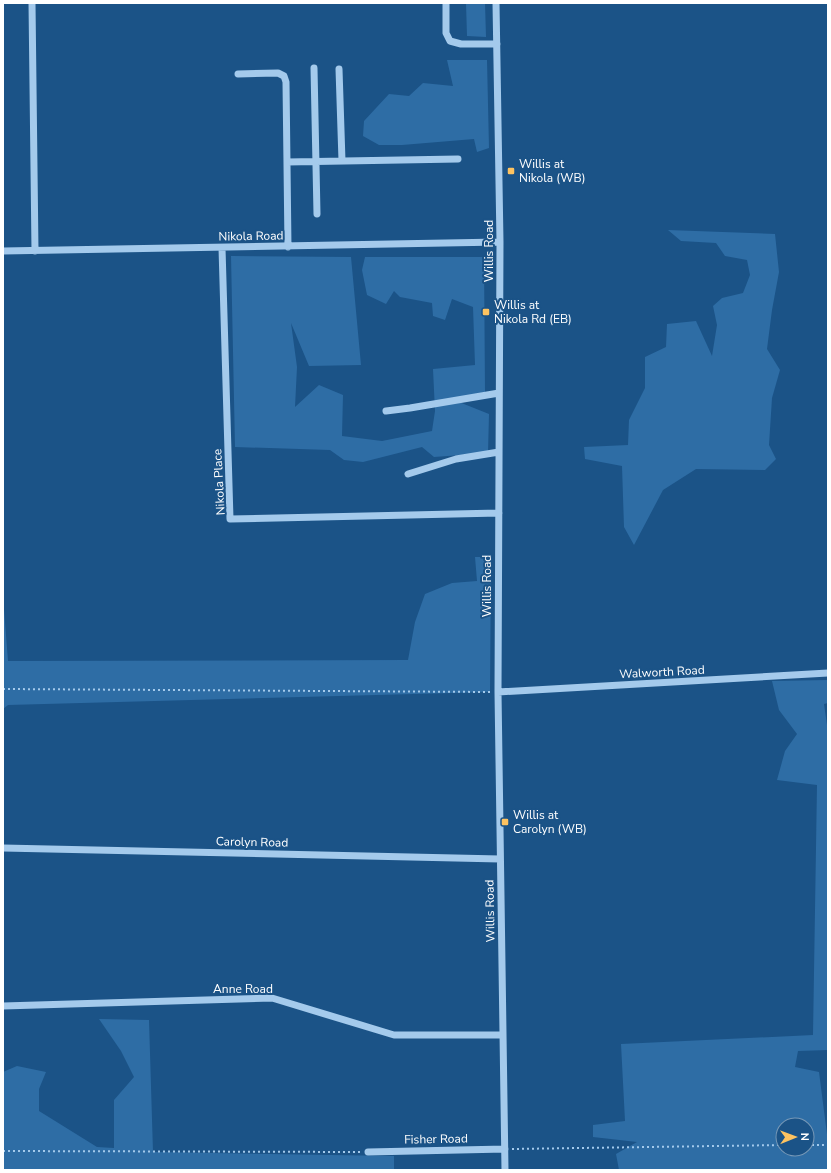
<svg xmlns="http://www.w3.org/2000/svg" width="831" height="1173" viewBox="0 0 831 1173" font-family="'Nunito Sans',sans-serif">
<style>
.green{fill:#2e6da5;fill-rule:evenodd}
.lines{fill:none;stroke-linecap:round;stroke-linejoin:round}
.path{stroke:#a4caec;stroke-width:2;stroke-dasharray:2 3;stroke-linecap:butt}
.minor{stroke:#a4caec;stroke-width:7}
.poi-dot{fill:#fdc361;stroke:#1b5387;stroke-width:1.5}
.labels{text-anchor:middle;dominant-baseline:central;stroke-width:4;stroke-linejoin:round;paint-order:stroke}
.poi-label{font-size:12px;fill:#fff;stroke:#1b5387;text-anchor:start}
.street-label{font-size:12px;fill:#fff;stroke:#1b5387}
</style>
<rect width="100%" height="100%" fill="#1b5387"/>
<path class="green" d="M466 3H485L486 37 467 36Z
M447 60H487L489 148 477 152 474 139 402 145H379L363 136 364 121 389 94 409 96 423 83 453 86Z
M668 230 775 234 779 272 772 310 767 349 780 370 772 398 769 445 776 459 765 470 696 469 663 490 634 545 624 527 622 466 585 459 584 447 628 445 629 420 645 388V357L666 347 667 324 696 321 712 356 717 325 713 306 722 298 743 293 750 275 747 260 725 256 716 243 681 241Z
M231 256 351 257 361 365 309 366 291 323 297 367 295 407 319 385 343 395 342 436 382 441 432 431 435 411 433 369 475 365 473 307 452 299 445 320 433 316 432 303 400 297 394 291 386 304 367 295 362 270 365 257H484L485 392 454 400 489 414 488 453 434 457 422 447 363 462 344 460 330 450 235 447Z
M475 557H491L490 692 8 705 3 709V596L8 661 408 660 415 622 425 594 452 583 477 581Z
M828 680V703L824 704 828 732V1050L798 1051 795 1067 819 1072 828 1142V1170H619L616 1154 637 1142 593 1137V1125L625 1121 621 1044 813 1035 817 785 777 780 785 751 797 734 779 710 772 681ZM783 1125H807V1149H783Z
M99 1019 149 1020 153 1152 394 1156V1170H3V1072L17 1066 46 1072 39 1089V1111L97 1147 114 1148V1100L134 1077 121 1051Z"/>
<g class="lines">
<path class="path" d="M3 689 490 692
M807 1145H828
M512 1149 783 1145
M3 1151 361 1152"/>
<path class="minor" d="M32 3 35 251
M446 3V33L450 41 461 44H497
M496 3 500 242 498 692 505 1170
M314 68 317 214
M339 69 342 161
M238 74 278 73 284 76 286 82 288 247
M287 162 458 159
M222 248 230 519 499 513
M3 251 500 242
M386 411 410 408 499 393
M408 474 456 459 499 452
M498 692 828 673
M3 848 500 859
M3 1006 272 998 394 1035H503
M368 1152 505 1149"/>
</g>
<g class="poi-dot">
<rect x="507" y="167" width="8" height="8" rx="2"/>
<rect x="482" y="308" width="8" height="8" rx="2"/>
<rect x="501" y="818" width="8" height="8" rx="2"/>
</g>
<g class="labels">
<g class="poi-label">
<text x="519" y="164">Willis at<tspan x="519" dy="14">Nikola (WB)</tspan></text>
<text x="494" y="305">Willis at<tspan x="494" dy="14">Nikola Rd (EB)</tspan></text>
<text x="513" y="815">Willis at<tspan x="513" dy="14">Carolyn (WB)</tspan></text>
</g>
<g class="street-label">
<text transform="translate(251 236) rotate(-1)">Nikola Road</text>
<text transform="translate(489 251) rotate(-90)">Willis Road</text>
<text transform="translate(219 482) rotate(-93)">Nikola Place</text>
<text transform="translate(487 586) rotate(-90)">Willis Road</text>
<text transform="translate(662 672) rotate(-3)">Walworth Road</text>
<text transform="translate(252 842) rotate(1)">Carolyn Road</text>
<text transform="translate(490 911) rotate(-91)">Willis Road</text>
<text x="243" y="989">Anne Road</text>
<text transform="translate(436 1139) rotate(-1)">Fisher Road</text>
</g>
</g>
<rect width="831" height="1173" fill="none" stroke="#ffffff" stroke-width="8"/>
<g transform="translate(795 1137) rotate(89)"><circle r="19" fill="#1b5387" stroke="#7698b7"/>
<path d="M0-3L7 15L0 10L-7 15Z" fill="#fdc361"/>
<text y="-6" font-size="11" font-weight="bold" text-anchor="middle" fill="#ffffff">N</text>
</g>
</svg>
